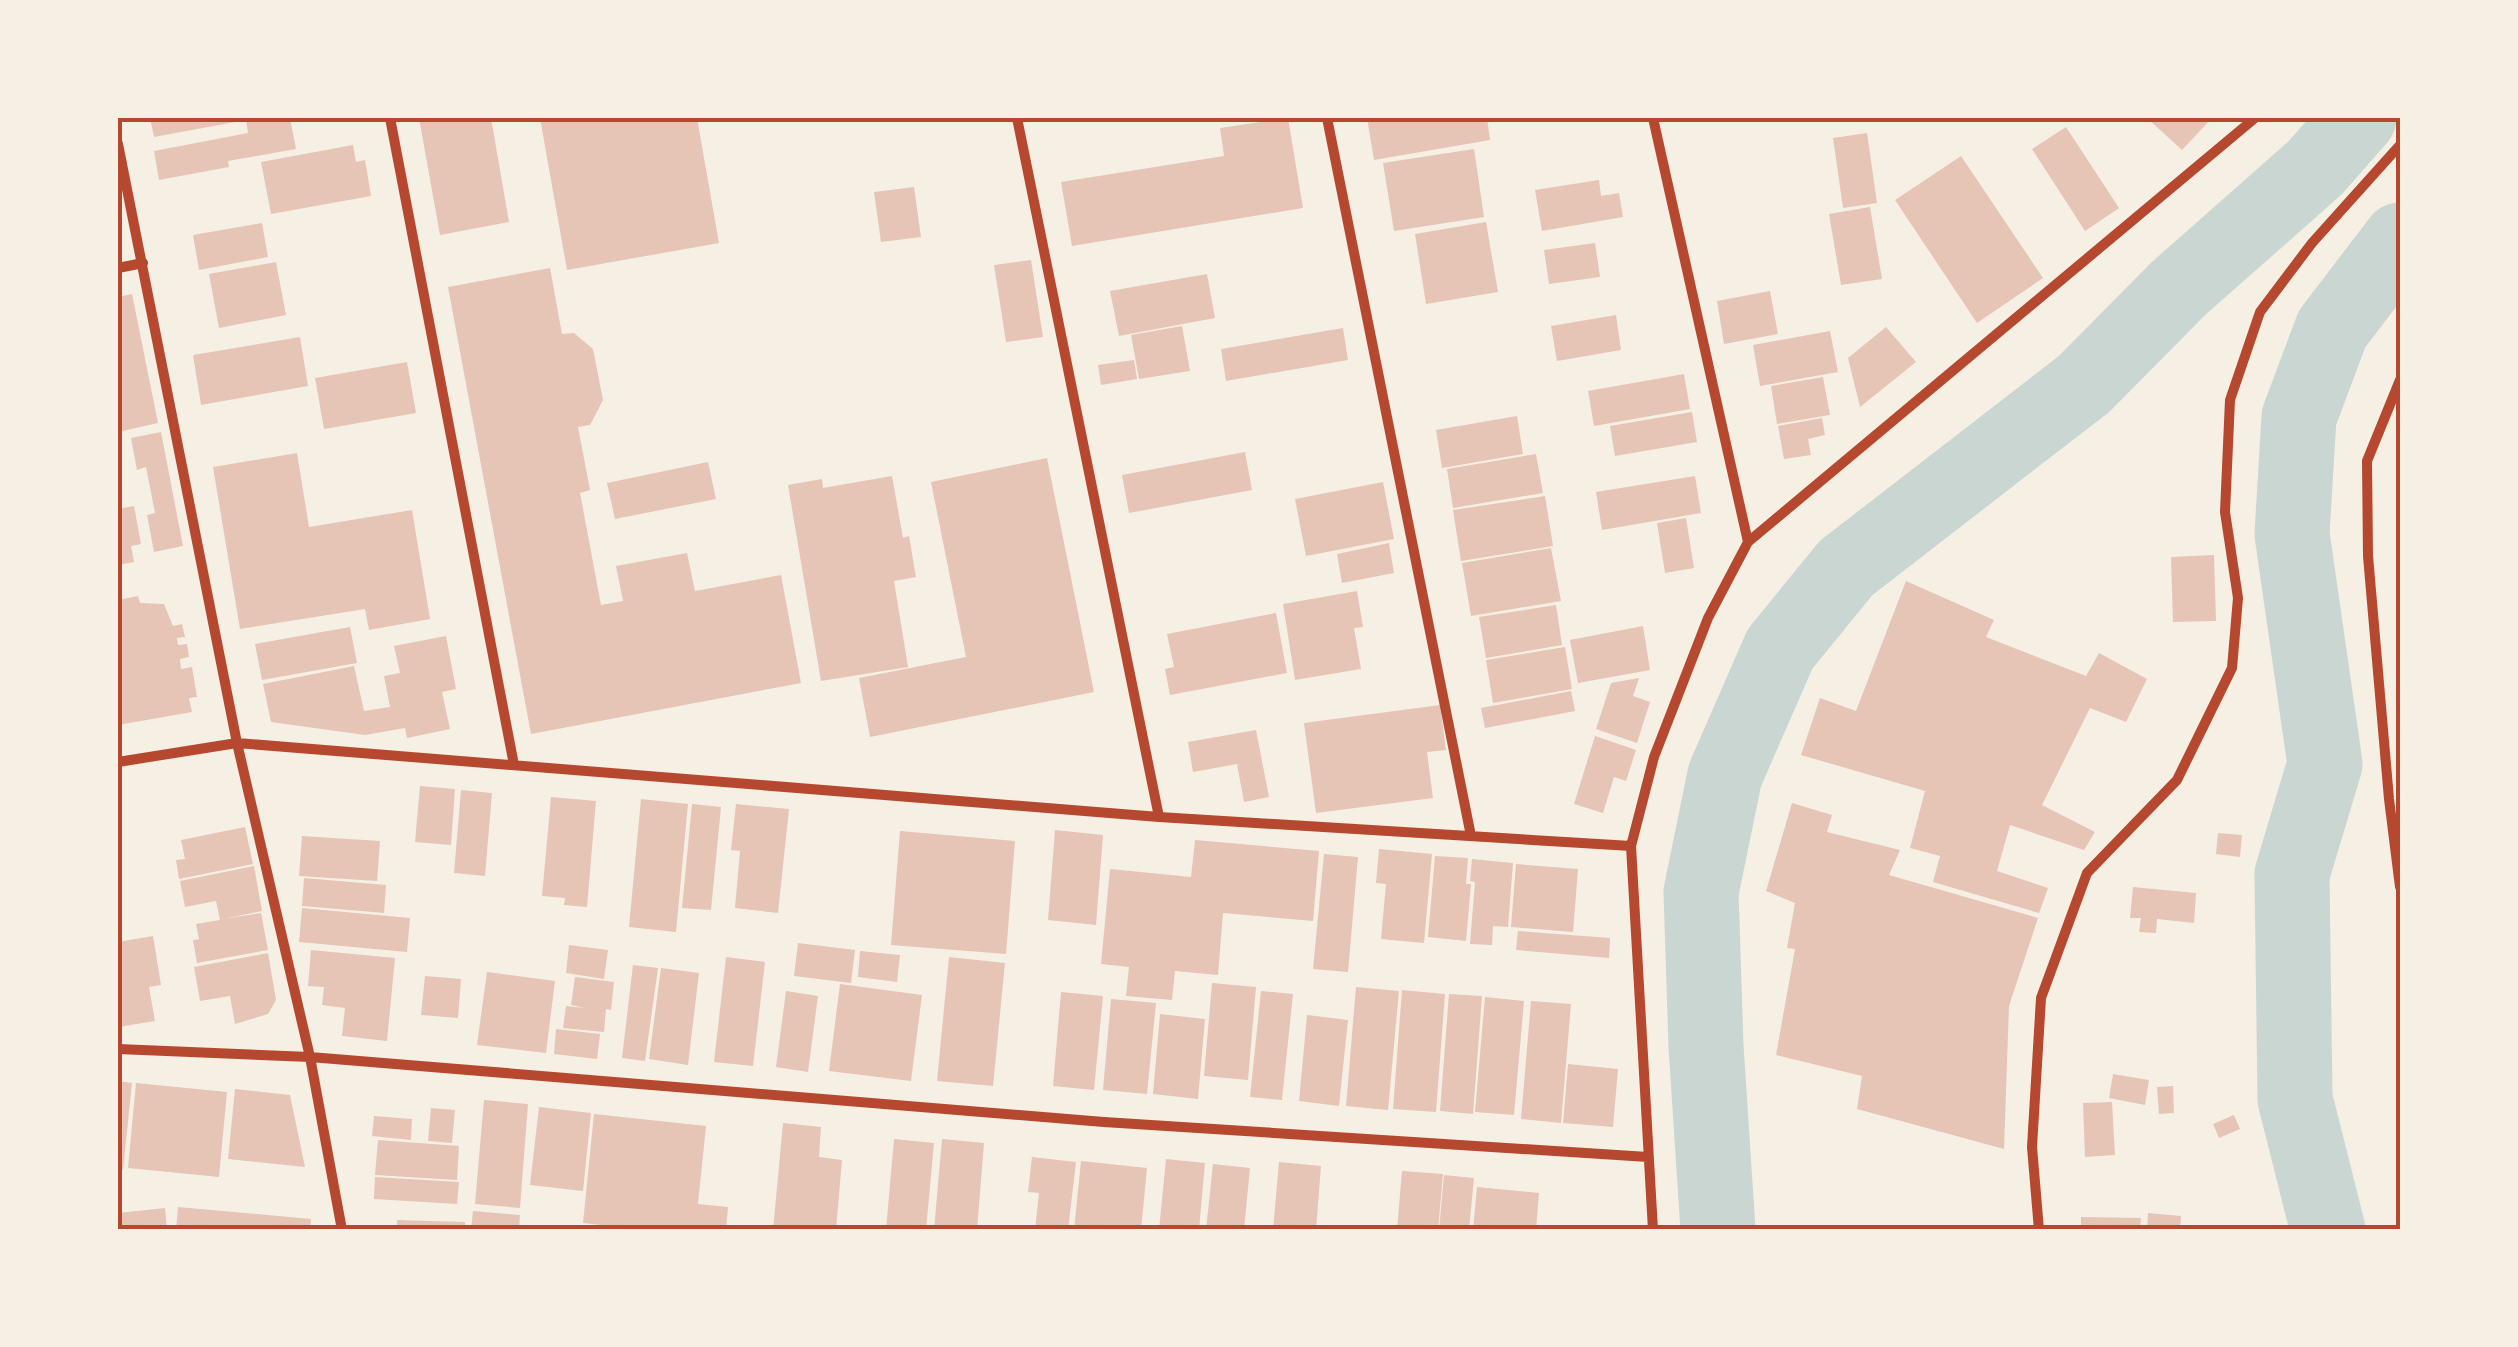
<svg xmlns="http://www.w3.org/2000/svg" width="2518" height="1347" viewBox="0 0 2518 1347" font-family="'PT Sans Narrow',sans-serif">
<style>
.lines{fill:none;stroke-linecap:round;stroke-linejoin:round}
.river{stroke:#c9d6d2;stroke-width:75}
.building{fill:#e6c5b7}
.minor{stroke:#b5482f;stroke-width:10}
.neatline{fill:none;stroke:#b5482f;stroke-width:4}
</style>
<rect width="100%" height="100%" fill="#f6efe4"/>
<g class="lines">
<path class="river" d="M1718 1230 1706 1046 1701 892 1725 775 1780 649 1846 568 2084 384 2178 289 2315 168 2359 118
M2328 1230 2295 1099 2292 874 2325 764 2292 534 2299 417 2332 329 2400 240"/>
</g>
<path class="building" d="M150 118H290L296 149 228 161 229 167 159 180 154 151 248 133 246 120 154 137Z
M419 118H491L509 222 440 235Z
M540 118H697L719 243 567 270Z
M1288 118 1303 208 1072 246 1061 182 1224 156 1220 128Z
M1367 118H1487L1490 140 1374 160Z
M2147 118H2212L2182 150Z
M2066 127 2119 208 2085 231 2032 149Z
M1867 133 1877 203 1843 208 1833 138Z
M353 145 356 162 365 160 371 196 271 214 261 162Z
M1474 149 1484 217 1394 231 1383 163Z
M1961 156 2043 278 1977 323 1895 200Z
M1599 180 1601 196 1619 193 1623 217 1542 231 1535 190Z
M914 187 921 237 881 242 874 192Z
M1870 207 1882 279 1841 285 1829 214Z
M1486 222 1498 292 1426 304 1415 234Z
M262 223 268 257 199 270 193 235Z
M1595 243 1600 277 1549 284 1544 250Z
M1031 260 1043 337 1006 342 994 265Z
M276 262 286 315 219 328 209 274Z
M550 268 562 334 574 333 593 349 603 400 590 425 578 427 590 490 580 493 601 605 623 601 616 566 687 553 695 591 781 575 801 683 531 734 448 287Z
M1207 274 1215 318 1119 336 1110 291Z
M1770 291 1778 334 1724 344 1717 301Z
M132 294 158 423 118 432V297Z
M1616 315 1621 350 1557 361 1551 326Z
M1182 326 1190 371 1139 379 1131 335Z
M1886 327 1916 362 1860 407 1848 358Z
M1343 328 1348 360 1226 381 1221 349Z
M1830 331 1838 372 1760 386 1753 345Z
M300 337 308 386 201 405 193 355Z
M1134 360 1137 379 1101 385 1098 365Z
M407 362 416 413 324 429 315 378Z
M1684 374 1690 409 1594 426 1588 391Z
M1823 377 1830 415 1777 424 1771 386Z
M1692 412 1697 442 1615 456 1610 426Z
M1517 416 1523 454 1442 468 1436 430Z
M1822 418 1825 435 1808 439 1811 455 1784 459 1778 426Z
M161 432 183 546 154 552 147 515 155 513 146 467 137 470 131 438Z
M1245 452 1252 490 1129 513 1122 475Z
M297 453 309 527 412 510 430 619 369 630 365 609 240 629 213 467Z
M1536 454 1543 493 1453 508 1447 469Z
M1047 458 1094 692 870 737 859 678 966 657 931 482Z
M708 462 716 499 615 519 607 483Z
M892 476 903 538 909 536 916 577 894 581 908 667 821 681 788 485 822 479 823 488Z
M1695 476 1701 513 1602 530 1596 492Z
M1383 482 1394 539 1306 556 1295 499Z
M1545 496 1553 546 1461 561 1453 510Z
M134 506 141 544 131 546 134 562 118 565V509Z
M1686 518 1694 568 1665 573 1657 523Z
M1389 543 1394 573 1342 583 1337 554Z
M1551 548 1561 601 1471 616 1462 563Z
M2214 555 2216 621 2173 622 2171 557Z
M1906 581 1994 620 1986 637 2086 676 2099 653 2147 679 2126 722 2090 708 2042 805 2095 832 2084 850 2010 825 1997 871 2048 888 2039 913 1933 882 1940 856 1910 848 1925 791 1801 755 1820 698 1856 711Z
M1357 591 1363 627 1354 628 1361 669 1295 680 1283 604Z
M138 596 140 603 164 604 173 626 182 624 185 637 177 638 178 645 187 644 189 657 180 659 181 669 192 667 197 697 189 698 192 712 118 725V600Z
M1556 605 1562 645 1486 658 1479 617Z
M1276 613 1287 673 1170 695 1165 669 1174 667 1167 634Z
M1643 626 1650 670 1578 683 1570 640Z
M350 627 357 663 262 680 255 644Z
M446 636 456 689 442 692 450 729 407 738 405 728 365 735 271 722 263 684 354 666 364 711 390 707 384 676 400 673 394 646Z
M1565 647 1572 689 1493 703 1486 660Z
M1639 678 1633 696 1650 702 1637 743 1596 729 1611 683Z
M1571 691 1575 711 1485 728 1481 708Z
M1440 705 1446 750 1427 752 1433 798 1316 813 1304 723Z
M1256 730 1269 797 1244 802 1237 764 1193 772 1188 742Z
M1595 736 1636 750 1626 781 1614 777 1603 813 1574 804Z
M420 786 455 789 451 845 415 842Z
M461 790 492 793 485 876 454 873Z
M551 797 596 801 587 907 564 905 565 898 542 896Z
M641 799 688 804 676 932 629 927Z
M1792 803 1832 815 1827 832 1900 850 1889 875 2038 918 2009 1006 2004 1149 1857 1109 1862 1076 1776 1055 1795 949 1787 948 1795 903 1766 891Z
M692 804 721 807 711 910 682 908Z
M736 804 789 809 778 913 735 908 740 851 731 850Z
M245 827 253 864 179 879 176 860 185 859 181 840Z
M1055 830 1103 835 1096 925 1048 920Z
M900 831 1015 841 1006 954 891 945Z
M2218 833 2242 835 2240 857 2216 854Z
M302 836 380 841 377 881 299 876Z
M1195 840 1319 851 1313 921 1223 913 1218 975 1175 971 1172 1000 1126 996 1129 967 1101 964 1110 869 1191 877Z
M1379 849 1432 854 1424 943 1381 939 1386 884 1376 883Z
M1324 854 1358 857 1348 972 1313 969Z
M1435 856 1468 858 1466 884H1471L1466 941 1428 937Z
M1472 859 1513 863 1508 927 1493 926 1492 945 1470 944 1475 882 1470 881Z
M1516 864 1578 869 1573 932 1511 927Z
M254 866 262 911 223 919 261 913 268 950 197 963 193 940 199 939 196 924 220 920 216 901 185 907 180 881Z
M304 878 386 885 384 913 302 906Z
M2133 887 2196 893 2194 923 2157 919 2156 933 2139 932 2141 918H2130Z
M302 908 410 918 407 952 299 942Z
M1518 931 1610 938 1609 958 1516 950Z
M153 936 161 985 149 987 155 1021 118 1027V942Z
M798 943 855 950 851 983 794 976Z
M569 945 608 950 604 979 566 973Z
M311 950 395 958 387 1041 342 1036 345 1008 322 1005 324 987 308 986Z
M860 951 900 955 897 982 858 977Z
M268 953 276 1000 268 1014 235 1024 230 996 200 1001 194 967Z
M726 957 765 962 753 1066 714 1062Z
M949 957 1005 963 993 1086 937 1081Z
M633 965 658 968 645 1061 622 1058Z
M661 968 699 973 688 1065 649 1059Z
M487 972 555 981 546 1053 477 1045Z
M425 976 461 979 458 1018 421 1015Z
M575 977 614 982 611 1010 606 1009 604 1032 563 1028 566 1006 585 1008 571 1005Z
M1212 983 1256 987 1248 1080 1204 1076Z
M840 984 922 995 911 1081 829 1071Z
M1356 987 1399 991 1388 1110 1346 1106Z
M1402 990 1445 994 1436 1112 1393 1109Z
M786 991 818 996 808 1072 776 1067Z
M1261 991 1293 994 1282 1100 1250 1097Z
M1061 992 1103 996 1094 1090 1053 1086Z
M1449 994 1482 996 1473 1114 1440 1111Z
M1485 997 1524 1001 1514 1115 1475 1112Z
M1111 999 1156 1003 1147 1094 1103 1090Z
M1531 1001 1571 1004 1561 1123 1521 1119Z
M1160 1014 1205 1019 1198 1099 1153 1094Z
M1307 1015 1348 1020 1339 1106 1299 1101Z
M556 1029 600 1034 597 1059 554 1054Z
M1568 1064 1618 1069 1613 1127 1563 1123Z
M2113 1074 2149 1080 2145 1105 2109 1098Z
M118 1081 132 1083 123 1170 118 1169Z
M136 1083 227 1092 219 1177 128 1168Z
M2173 1086 2174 1113 2159 1114 2157 1087Z
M235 1089 290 1095 305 1167 228 1159Z
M484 1100 528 1104 520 1208 475 1204Z
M2112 1102 2115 1155 2085 1157 2083 1103Z
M539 1107 591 1113 583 1191 530 1185Z
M431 1108 455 1110 452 1143 428 1141Z
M594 1114 706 1126 698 1204 728 1207 726 1230H645L583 1223Z
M2234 1115 2240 1129 2219 1138 2213 1124Z
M374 1116 412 1119 411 1140 372 1136Z
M783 1123 821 1127 819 1157 842 1160 836 1230H773Z
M894 1139 934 1143 926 1230H886Z
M942 1139 984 1143 977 1230H934Z
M378 1140 459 1146 457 1180 375 1175Z
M1032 1157 1076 1162 1068 1230H1035L1039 1193 1028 1192Z
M1166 1159 1205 1163 1199 1230H1159Z
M1081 1161 1147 1168 1141 1230H1074Z
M1279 1162 1321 1166 1316 1230H1273Z
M1213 1164 1250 1168 1244 1230H1206Z
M1402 1171 1443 1174 1438 1230H1397Z
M1444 1175 1474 1178 1469 1230H1439Z
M375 1177 459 1182 457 1204 374 1199Z
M1477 1187 1539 1193 1536 1230H1473Z
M178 1207 311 1219 310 1230H176Z
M165 1208 167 1230H118V1213Z
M473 1211 520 1215 519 1230H471Z
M2148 1213 2181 1216 2180 1230H2147Z
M2081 1217 2141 1218 2140 1230H2081Z
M397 1220 465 1222V1230H397Z"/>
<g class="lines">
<path class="minor" d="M390 118 514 765
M1017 118 1159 817
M1327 118 1471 836
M1653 118 1748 542
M118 144 237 743 310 1057 342 1230
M118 268 143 263
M2400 380 2367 461 2368 556 2389 799 2400 887
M118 762 237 743 1159 817 1631 846
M118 1049 310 1057 1104 1122 1648 1157
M1653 1230 1631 846 1654 757 1708 618 1748 542 2255 118
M2039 1230 2032 1147 2041 998 2087 873 2177 780 2232 668 2238 598 2225 512 2230 400 2260 312 2312 243 2400 145"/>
</g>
<rect width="2518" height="1347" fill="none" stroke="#f6efe4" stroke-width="240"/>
<rect x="120" y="120" width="2278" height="1107" class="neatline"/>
</svg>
